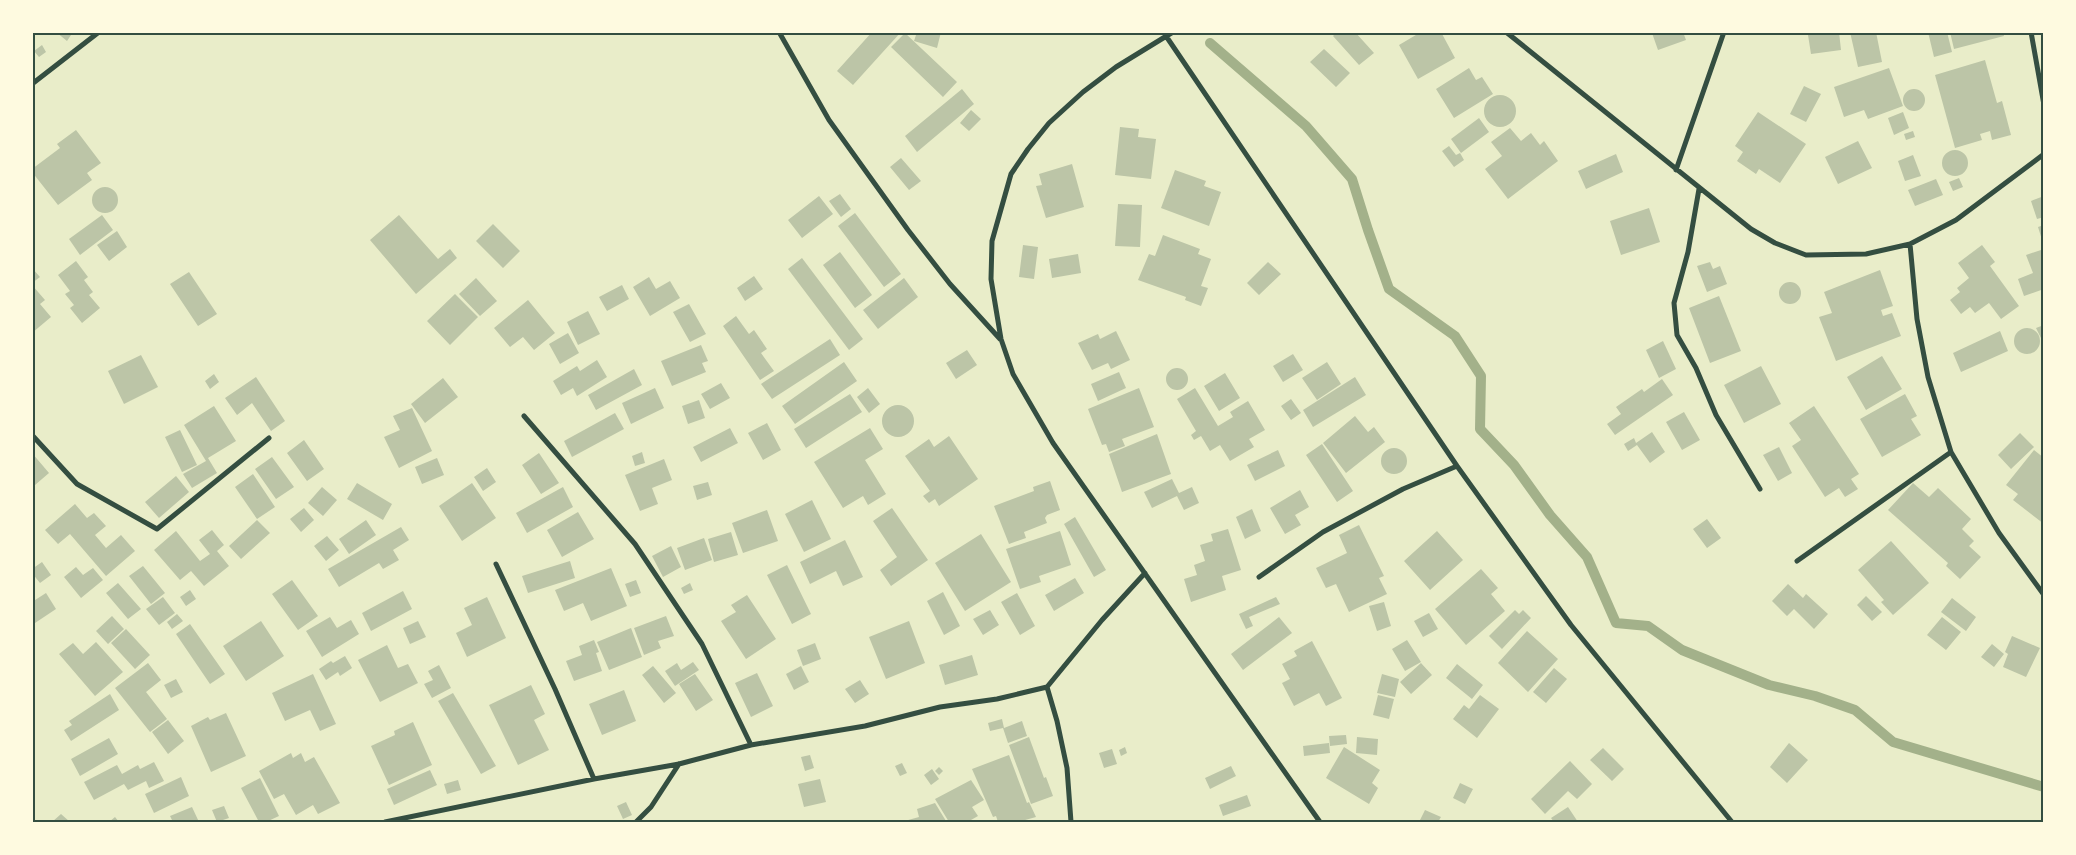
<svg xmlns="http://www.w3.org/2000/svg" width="2076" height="855" viewBox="0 0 2076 855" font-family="Arial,sans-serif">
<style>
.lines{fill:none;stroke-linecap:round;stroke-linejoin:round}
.stream{stroke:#a3b18a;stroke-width:10}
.building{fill:#bcc5a7}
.minor{stroke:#344e41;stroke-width:5}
.neatline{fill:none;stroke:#344e41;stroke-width:2}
</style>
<rect width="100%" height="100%" fill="#e9edc9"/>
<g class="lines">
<path class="stream" d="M1210 43 1306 126 1352 179 1368 230 1389 289 1455 336 1481 376 1480 429 1514 465 1550 515 1587 557 1616 623 1648 626 1682 650 1769 685 1815 696 1855 710 1893 742 2044 787"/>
</g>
<path class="building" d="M56 32H73L67 41Z
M872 32H901L853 85 837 71Z
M917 32H941L937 48 914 41Z
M1337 32H1355L1374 53 1359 65 1333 36Z
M1421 32H1441L1455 58 1418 79 1399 45Z
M1654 32H1683L1686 40 1658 50 1652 33Z
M1826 32H1839L1841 50 1811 54 1808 35Z
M1850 32H1876L1882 62 1858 67Z
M1928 32H1947L1952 52 1934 57Z
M1950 32H2003L2004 36 1954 49Z
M905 33 957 82 943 97 891 47Z
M42 45 46 52 39 57 34 51Z
M1324 49 1350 73 1336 87 1310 62Z
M1985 60 1997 103 2002 101 2011 135 1992 140 1990 131 1980 134 1982 140 1955 148 1935 75Z
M1469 68 1476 80 1482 77 1493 94 1454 118 1436 89Z
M1889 68 1903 106 1868 119 1864 110 1844 117 1834 87Z
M1804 86 1821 94 1806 122 1790 114Z
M962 89 974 104 917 152 905 136Z
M1903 100a11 11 0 1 1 22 0a11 11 0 1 1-22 0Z
M1484 111a16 16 0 1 1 32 0a16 16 0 1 1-32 0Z
M971 110 981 119 969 131 960 123Z
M1758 112 1806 144 1780 183 1759 169 1756 174 1737 161 1743 152 1735 146Z
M1903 112 1909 128 1894 135 1888 118Z
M1479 118 1489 132 1461 153 1451 139Z
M1120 127 1139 129 1138 137 1156 139 1151 179 1115 175Z
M1510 128 1521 141 1531 133 1540 145 1544 141 1558 161 1508 199 1485 169 1502 156 1491 142Z
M76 130 101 163 87 173 92 180 58 205 32 172V169L60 148 57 144Z
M1913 131 1915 137 1906 140 1904 134Z
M1858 141 1872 168 1838 184 1825 157Z
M1449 146 1456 155 1460 153 1464 160 1454 167 1442 151Z
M1942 163a13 13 0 1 1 26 0a13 13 0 1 1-26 0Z
M1616 154 1623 172 1586 189 1578 171Z
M1913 155 1921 176 1905 181 1898 161Z
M901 158 921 181 909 190 890 167Z
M1072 164 1084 207 1046 218 1036 186 1042 185 1039 174Z
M1175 170 1206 181 1204 186 1221 192 1209 226 1161 208Z
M1959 178 1963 187 1953 191 1949 182Z
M1936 179 1943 195 1915 206 1908 190Z
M92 200a13 13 0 1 1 26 0a13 13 0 1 1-26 0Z
M840 194 851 209 841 217 829 201Z
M819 196 833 214 802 238 788 220Z
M2044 196V217L2037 219 2031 201Z
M1118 204 1142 205 1140 247 1115 246Z
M1649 208 1660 242 1621 255 1610 221Z
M855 213 901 274 884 287 838 226Z
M102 215 113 230 80 255 69 239Z
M399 215 438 259 450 249 457 258 416 294 370 240Z
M493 224 520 251 503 268 476 241Z
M2044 225V243H2043L2038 227Z
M117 231 127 247 109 261 97 245Z
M1163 235 1200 249 1198 254 1211 259 1201 286 1208 288 1201 306 1185 300 1186 297 1138 280 1149 254 1155 256Z
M1023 245 1038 247 1034 279 1019 277Z
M1982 245 1995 262 1990 266 2019 306 2001 319 1989 303 1975 313 1970 307 1961 314 1950 300 1960 292 1957 288 1969 278 1958 263Z
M2044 249V289L2024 296 2018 279 2033 273 2026 255Z
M840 252 872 295 855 308 823 265Z
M1078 254 1081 273 1052 278 1049 259Z
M802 258 863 339 849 350 788 269Z
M76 261 88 277 84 280 93 292 89 295 100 308 82 323 70 308 74 305 65 294 70 291 58 275Z
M1268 262 1281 274 1259 295 1247 283Z
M1710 262 1713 269 1720 266 1727 284 1707 292 1697 266Z
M32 268 40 277 32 283Z
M1880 270 1893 306 1881 310 1883 316 1892 313 1901 336 1836 361 1819 317 1832 313 1824 292Z
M189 272 217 314 198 326 170 284Z
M754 276 763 289 745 301 737 288Z
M649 277 656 289 670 281 680 298 650 316 633 287Z
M476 278 497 301 480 316 459 294Z
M904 278 918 297 878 329 863 310Z
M1779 293a11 11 0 1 1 22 0a11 11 0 1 1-22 0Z
M32 285 45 300 40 304 51 317 32 333Z
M622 285 629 299 607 311 599 297Z
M455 294 478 317 450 345 427 321Z
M1719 296 1741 351 1710 363 1689 308Z
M528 300 555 333 534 350 523 337 510 347 494 328Z
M689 304 706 334 690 342 673 312Z
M588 311 600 334 578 345 567 322Z
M736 316 749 334 754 330 767 349 761 353 774 371 760 380 723 326Z
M2044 325V337L2041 338 2036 328Z
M2014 341a13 13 0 1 1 26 0a13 13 0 1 1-26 0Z
M1116 331 1130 360 1111 369 1108 363 1092 370 1078 343 1098 334 1100 339Z
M2000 331 2008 351 1961 372 1953 353Z
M568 333 579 353 560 364 549 344Z
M830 339 840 355 772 399 761 384Z
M1663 341 1676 369 1659 378 1646 350Z
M701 345 708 361 702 363 706 372 672 386 661 361Z
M967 350 977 365 956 379 946 363Z
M1293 354 1303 370 1283 382 1273 366Z
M141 355 158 387 124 404 108 371Z
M1882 356 1902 389 1866 410 1847 377Z
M597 360 607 377 577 396 573 388 561 395 553 381 577 366 580 371Z
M844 362 857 381 795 424 782 406Z
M1327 362 1341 384 1317 400 1302 378Z
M1761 366 1781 404 1744 423 1724 385Z
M1166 379a11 11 0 1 1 22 0a11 11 0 1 1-22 0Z
M634 369 642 385 596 410 588 395Z
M1119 372 1126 388 1098 401 1091 384Z
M1225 373 1240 398 1219 411 1204 386Z
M214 374 219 382 210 389 205 381Z
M256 377 285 421 271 431 252 403 237 415 225 398Z
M1355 377 1366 395 1313 427 1303 410Z
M443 378 458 397 425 423 411 404Z
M1662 379 1673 395 1615 435 1607 424 1621 414 1616 407 1642 389 1644 392Z
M721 383 730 398 710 409 701 394Z
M655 388 664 408 631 424 622 403Z
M868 388 880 404 869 413 857 397Z
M1139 388 1154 427 1122 439 1125 446 1109 452 1106 444 1102 445 1088 409Z
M1195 388 1218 426 1233 417 1230 412 1248 401 1265 430 1249 439 1254 447 1230 461 1220 445 1210 451 1201 436 1194 440 1191 435 1196 431 1177 399Z
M850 394 862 412 806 448 794 429Z
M1905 394 1917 416 1911 419 1921 435 1882 457 1860 419Z
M1291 399 1301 413 1291 420 1281 406Z
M699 400 705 418 688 424 682 406Z
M882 421a16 16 0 1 1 32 0a16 16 0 1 1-32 0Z
M214 406 236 441 208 458 217 473 192 488 183 474 206 461 184 425Z
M1814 406 1859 474 1851 479 1858 489 1845 497 1839 488 1825 497 1792 446 1801 440 1789 423Z
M412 408 432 451 399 468 384 437 400 430 393 416Z
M1684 412 1700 440 1682 450 1666 422Z
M615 413 624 429 572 457 564 441Z
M1355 416 1368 432 1374 427 1385 442 1346 473 1323 443Z
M767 423 781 450 763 460 748 433Z
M730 428 738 443 701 462 693 447Z
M870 428 883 449 865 460 886 494 868 505 863 496 843 508 814 462Z
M180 430 197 465 182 472 165 437Z
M1652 432 1665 452 1650 463 1637 445 1628 451 1624 444 1634 438 1636 443Z
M2020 433 2034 447 2011 469 1998 455Z
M1157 434 1171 474 1122 492 1109 454Z
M949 436 978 479 939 506 935 499 929 503 923 496 930 491 905 456 929 439 934 447Z
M304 440 324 469 307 481 287 453Z
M1322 444 1353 491 1337 502 1306 455Z
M1779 447 1792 473 1778 481 1763 455Z
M1381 461a13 13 0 1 1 26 0a13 13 0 1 1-26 0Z
M1278 450 1285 466 1255 481 1247 465Z
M2034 450 2044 458V524L2013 500 2018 494 2006 485Z
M642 452 645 463 635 466 632 456Z
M32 453 49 473 35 485 32 482Z
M539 453 559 483 541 494 522 465Z
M272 457 294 487 276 499 255 469Z
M437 458 444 475 422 484 415 467Z
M664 459 672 480 652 488 658 504 640 511 625 475Z
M487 468 496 482 483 491 474 477Z
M253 474 275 507 257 519 235 487Z
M176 476 189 492 159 518 145 502Z
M1172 479 1179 493 1192 487 1199 503 1184 510 1177 496 1152 508 1144 492Z
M1050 481 1060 510 1047 515 1045 518 1047 523 1024 532 1026 538 1009 544 994 506 1034 491 1033 487Z
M708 482 712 495 697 500 693 486Z
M357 483 392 504 383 520 347 499Z
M472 483 496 518 462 541 439 506Z
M1913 483 1929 497 1938 488 1971 519 1962 529 1974 541 1969 546 1981 557 1960 579 1946 566 1948 563 1888 510Z
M322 487 337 500 323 516 308 503Z
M563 487 573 507 527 533 516 513Z
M1300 490 1309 507 1295 515 1301 525 1285 534 1270 508Z
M812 500 831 539 804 552 785 514Z
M75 504 87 518 94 513 106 526 95 535 106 548 121 535 135 551 106 576 70 534 58 544 45 530Z
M304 508 314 520 301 532 290 519Z
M892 508 928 560 891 586 880 570 897 557 873 521Z
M1252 509 1261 531 1245 539 1236 517Z
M767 510 778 541 743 553 732 523Z
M578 512 594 539 562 557 547 530Z
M1075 517 1106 570 1094 577 1064 524Z
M1707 519 1721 538 1707 548 1693 529Z
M257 520 270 533 241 559 229 546Z
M366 520 376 535 349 554 339 539Z
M1359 525 1384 576 1379 578 1387 594 1349 612 1336 584 1326 588 1316 568 1347 553 1339 535Z
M401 527 409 540 393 550 399 560 383 569 379 563 339 587 328 569Z
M1228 529 1241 570 1222 576 1226 590 1191 602 1184 579 1197 575 1194 565 1205 561 1200 545 1213 541 1211 534Z
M212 530 224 545 217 551 229 566 204 586 191 571 180 580 154 550 176 531 200 561 210 554 199 540Z
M1060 531 1071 565 1039 576 1041 582 1020 589 1006 549Z
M1437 531 1463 560 1430 590 1404 561Z
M731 532 738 555 714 562 708 539Z
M981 534 1011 582 965 611 935 563Z
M327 536 339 550 326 561 314 546Z
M704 538 712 560 685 570 677 548Z
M845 540 863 577 843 586 836 571 810 584 800 562Z
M1891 541 1929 583 1893 615 1881 602 1884 600 1858 570Z
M671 546 681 567 663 577 652 556Z
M570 561 575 578 528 593 522 576Z
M42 562 51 575 40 583 32 573V569Z
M787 565 811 614 792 624 767 575Z
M143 566 165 593 151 604 129 576Z
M76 567 83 575 93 568 103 580 81 598 64 577Z
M611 568 627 606 591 621 583 603 564 611 555 590Z
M1481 569 1498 588 1491 594 1505 611 1466 645 1435 609Z
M1075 578 1084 593 1054 611 1045 595Z
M292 580 318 616 298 630 272 594Z
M636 580 641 593 630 597 625 584Z
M118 583 141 609 128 619 106 593Z
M690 583 693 590 684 594 681 588Z
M1788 584 1803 598 1806 594 1828 614 1814 629 1794 609 1787 616 1772 601Z
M190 590 196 599 186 606 180 597Z
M403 591 412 609 371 631 362 613Z
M943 592 960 626 944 635 927 601Z
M46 593 56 609 32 625V602Z
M1017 593 1035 626 1020 635 1001 602Z
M747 595 776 639 746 659 721 621 736 612 731 605Z
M1866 596 1882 612 1872 621 1857 605Z
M163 597 175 613 159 625 146 609Z
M487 597 506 638 467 657 456 633 472 625 464 608Z
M1276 597 1280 604 1249 617 1253 626 1246 629 1239 614Z
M1952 598 1976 617 1966 631 1941 612Z
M1384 602 1391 626 1377 631 1369 606Z
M990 610 999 625 983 635 973 619Z
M1515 610 1519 614 1523 610 1531 618 1502 649 1489 636Z
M1429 613 1438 629 1423 637 1414 621Z
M177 614 183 621 172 629 167 622Z
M112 616 124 629 108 644 96 631Z
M666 616 674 636 658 641 661 648 644 655 634 628Z
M330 617 337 628 351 620 359 634 322 657 306 631Z
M1279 617 1292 633 1243 670 1231 654Z
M1942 617 1961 632 1946 650 1927 635Z
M261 621 284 656 246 681 223 646Z
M418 621 426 637 410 644 403 628Z
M909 621 925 663 886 679 869 637Z
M190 624 225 674 210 684 176 634Z
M631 628 642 657 609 670 597 642Z
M126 629 150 655 135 669 111 643Z
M1527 631 1558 659 1528 692 1498 663Z
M2012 636 2040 648 2026 677 2003 667 2008 654 2005 652Z
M594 640 599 652 596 653 602 671 574 681 566 661 582 655 579 646Z
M1407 640 1421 662 1405 671 1392 649Z
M1312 641 1342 698 1326 706 1319 693 1294 706 1282 683 1290 679 1282 664 1297 656 1294 651Z
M96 642 123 672 95 696 59 654 73 643 83 654Z
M815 643 821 659 803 666 797 650Z
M1992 644 2004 654 1994 667 1981 657Z
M387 645 398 668 408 664 418 683 380 702 358 660Z
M972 655 978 675 945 685 939 665Z
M345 656 352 668 340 676 338 672 326 680 319 669 331 661 333 663Z
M693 662 699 670 675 686 665 671 677 663 681 670Z
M148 663 161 680 146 692 167 719 150 732 115 688Z
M1421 663 1432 675 1411 694 1400 682Z
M1457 664 1483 685 1472 699 1446 678Z
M439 665 451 688 432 698 424 684 433 680 428 671Z
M653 666 676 693 664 703 642 675Z
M801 666 809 682 794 690 786 674Z
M1554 668 1567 679 1546 703 1533 692Z
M757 673 773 706 751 717 735 683Z
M313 674 336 724 320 731 310 710 285 721 272 693Z
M695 674 713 700 696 711 679 684Z
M1382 674 1399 679 1395 697 1377 693Z
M176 679 183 692 171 698 164 685Z
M860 680 869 694 855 703 845 689Z
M531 685 545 714 534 720 549 750 518 765 489 705Z
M624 690 636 721 602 735 589 704Z
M453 693 496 766 481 774 438 701Z
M110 694 119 710 71 741 64 730 72 725 69 721Z
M1378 695 1394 699 1389 719 1373 715Z
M1480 695 1499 709 1477 738 1453 719 1464 705 1469 709Z
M226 713 246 756 211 772 191 726 208 717 210 720Z
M1002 719 1004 728 1022 721 1027 736 1008 743 1003 728 990 731 988 723Z
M168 720 184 741 168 754 152 732Z
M413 722 432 765 389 785 371 746 395 735 394 731Z
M1346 735 1347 744 1330 746 1329 736Z
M1029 737 1044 778 1046 777 1053 796 1031 804 1009 745Z
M1357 737 1378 739 1377 755 1356 753Z
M109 738 118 754 80 776 71 759Z
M1329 743 1330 753 1304 756 1303 746Z
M1789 743 1808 760 1787 783 1770 767Z
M1125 747 1127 753 1121 756 1119 750Z
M1344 747 1380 770 1372 783 1378 788 1369 804 1326 778Z
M1603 748 1624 769 1612 781 1590 760Z
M1112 749 1117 764 1104 768 1099 753Z
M291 753 293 758 301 753 305 762 314 757 340 803 318 814 313 805 296 815 284 794 274 799 259 771Z
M810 755 814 768 805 771 801 757Z
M1009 755 1027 803 1029 802 1036 817 1018 822H998L996 816 993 817 972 769Z
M1570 761 1592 784 1577 799 1568 791 1545 814 1531 799Z
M154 762 164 781 149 788 146 781 128 790 124 784 94 800 84 782 117 765 122 774 138 765 140 769Z
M902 763 907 773 900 776 895 766Z
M1231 766 1236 776 1210 789 1205 778Z
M939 767 943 771 939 775 935 771Z
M932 769 939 779 931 785 924 775Z
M430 770 437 785 394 805 387 789Z
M181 777 189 796 154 813 145 794Z
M260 778 279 816 266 822H259L241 788Z
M820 779 826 802 804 807 798 784Z
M458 780 461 790 447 794 444 784Z
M971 780 984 800 972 807 978 816 971 820 972 822H949L935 799Z
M1460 783 1473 789 1465 804 1453 798Z
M1247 795 1251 806 1223 816 1219 805Z
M626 802 632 815 623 819 617 806Z
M935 803 946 821 944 822H901L919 817 917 809Z
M224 806 229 818 217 822 212 810Z
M192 807 199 822H173L170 816Z
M1568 807 1578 822H1554L1551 818Z
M1425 810 1441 817 1438 822H1419Z
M61 814 70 822H52Z
M115 817 119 822H109Z"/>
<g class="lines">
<path class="minor" d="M779 32 829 120 908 230 950 284 1000 339
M1173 32 1116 67 1083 92 1049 123 1028 149 1011 174 992 241 991 279 1001 339 1013 374 1053 443 1320 822
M1506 32 1751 229 1775 243 1806 255 1866 254 1910 244 1956 220 2044 154
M2031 32 2044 105
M1166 36 1457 466 1571 625 1732 822
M32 84 99 32
M1676 170 1724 32
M1699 189 1688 252 1674 303 1677 335 1696 368 1716 415 1760 489
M1910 244 1917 319 1928 377 1951 452 1999 533 2044 595
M524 416 635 544 702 644 751 745
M32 435 77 484 157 529 269 438
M1797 561 1951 452
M496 564 555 689 594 779
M1259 577 1323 532 1403 489 1457 466
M385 822 594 779 679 764 751 745 865 726 940 707 997 699 1047 687
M636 822 651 807 679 764
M1071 822 1067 768 1057 721 1047 687 1102 620 1145 573"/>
</g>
<rect width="2076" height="855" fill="none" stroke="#fefae0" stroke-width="68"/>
<rect x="34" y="34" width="2008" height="787" class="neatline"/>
</svg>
